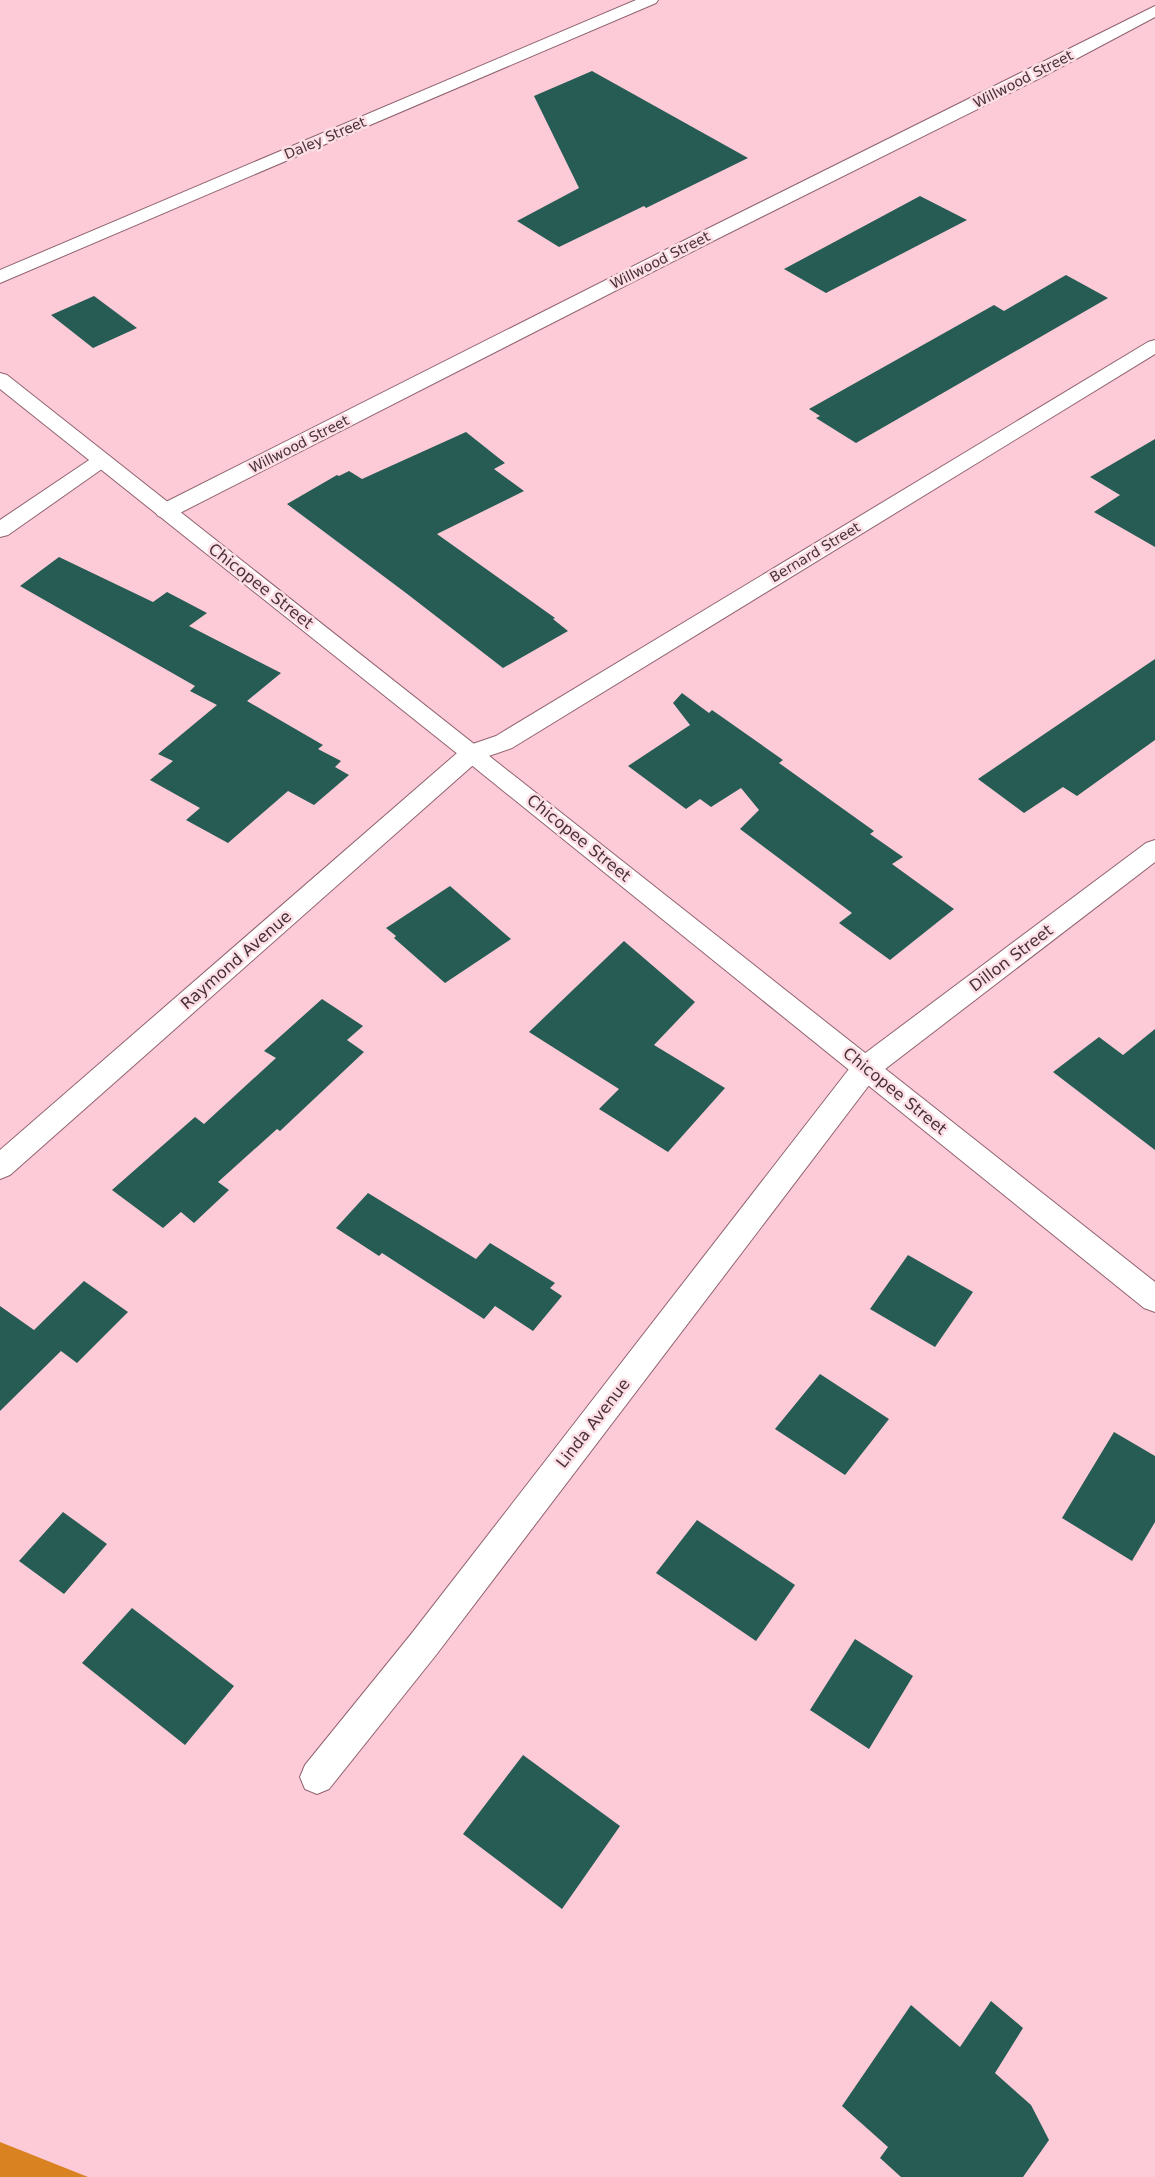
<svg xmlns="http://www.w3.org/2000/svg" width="1155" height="2177" viewBox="0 0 1155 2177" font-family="'DejaVu Sans',sans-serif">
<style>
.forest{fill:#d98221}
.building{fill:#265c54}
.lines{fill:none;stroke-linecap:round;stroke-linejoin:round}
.minor-casing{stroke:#906470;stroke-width:2}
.secondary-casing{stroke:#906470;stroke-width:2}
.minor{fill:#fff;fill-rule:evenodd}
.secondary{fill:#fff;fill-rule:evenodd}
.labels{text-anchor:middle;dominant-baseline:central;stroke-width:5;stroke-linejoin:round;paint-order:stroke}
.far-street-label{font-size:14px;fill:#463237;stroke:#fddee5}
.street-label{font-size:16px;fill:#463237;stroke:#fddee5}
</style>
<rect width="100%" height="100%" fill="#fdcad7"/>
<path class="forest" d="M0 2142 88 2177H0Z"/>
<path class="building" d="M592 71 748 158 646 208 644 206 559 247 517 221 579 188 534 96Z
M920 196 967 220 826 293 784 269Z
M1066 275 1108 298 856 443 816 418 820 416 809 409 994 305 1004 311Z
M94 296 137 328 93 348 51 315Z
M466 432 505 463 494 469 524 491 437 534 555 618 553 619 568 631 503 668 406 593 287 504 337 475 339 476 349 471 362 479Z
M1155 439V547L1094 512 1120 495 1090 477Z
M59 557 153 602 167 592 207 613 189 626 281 673 247 701 323 745 318 749 341 761 335 767 349 775 314 805 288 791 228 843 186 820 200 808 150 780 173 761 158 754 217 705 190 691 195 686 20 586Z
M1155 659V740L1077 796 1063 787 1024 813 978 779Z
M682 693 709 713 712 710 783 760 779 763 874 831 870 834 903 857 892 864 954 909 890 960 839 923 852 913 740 829 759 810 741 788 711 807 700 799 686 809 628 766 690 725 673 703Z
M450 886 511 939 445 983 394 938 396 936 386 928Z
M624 941 695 1002 654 1045 725 1088 668 1152 599 1109 619 1089 529 1032Z
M322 999 363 1026 347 1040 364 1052 280 1131 277 1129 218 1182 229 1190 194 1223 181 1212 163 1228 112 1190 195 1117 204 1124 276 1058 264 1051Z
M1155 1029V1150L1053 1072 1099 1037 1123 1055Z
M368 1193 476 1259 490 1243 555 1283 550 1288 562 1296 533 1331 495 1306 484 1319 382 1253 379 1256 336 1228Z
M908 1255 973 1292 935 1347 870 1309Z
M84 1281 128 1312 77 1363 61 1351 0 1411V1306L34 1330Z
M820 1374 889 1419 845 1475 775 1429Z
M1114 1432 1155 1456V1522L1132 1561 1062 1518Z
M63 1512 107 1544 64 1594 19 1561Z
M697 1520 795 1585 756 1641 656 1573Z
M132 1608 234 1686 185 1745 82 1663Z
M855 1639 913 1676 869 1749 810 1710Z
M523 1755 620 1826 562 1909 463 1834Z
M991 2001 1023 2028 995 2073 1031 2105 1049 2140 1023 2177H901L880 2158 888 2147 842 2106 911 2005 960 2047Z"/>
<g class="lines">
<defs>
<path id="minor" d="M636 0H658L656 3 0 283V270Z
M1155 6V17L1044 76 713 241 174 516 166 518 158 516 155 511 158 506 699 233Z
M1155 340V354L512 748 480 759 10 1175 0 1179V1150L464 747 496 736 1148 342Z
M102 454 109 456 112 460 109 464 8 535 0 537V520L95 456Z
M1155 840V862L876 1076 436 1655 329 1789 317 1794 305 1789 300 1777 305 1765 412 1633 856 1060 1146 843Z"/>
<path id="secondary" d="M0 373 7 375 1155 1282V1312L1144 1308 464 759 0 389Z"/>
</defs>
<use href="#minor" class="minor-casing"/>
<use href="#secondary" class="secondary-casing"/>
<use href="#minor" class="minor"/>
<use href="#secondary" class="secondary"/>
</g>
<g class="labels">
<g class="far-street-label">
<text transform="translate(1023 79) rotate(-27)">Willwood Street</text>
<text transform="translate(325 138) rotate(-23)">Daley Street</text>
<text transform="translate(660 260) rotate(-27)">Willwood Street</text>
<text transform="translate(299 444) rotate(-27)">Willwood Street</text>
<text transform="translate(815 552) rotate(-31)">Bernard Street</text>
</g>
<g class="street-label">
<text transform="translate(261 586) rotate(38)">Chicopee Street</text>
<text transform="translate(579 838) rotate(39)">Chicopee Street</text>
<text transform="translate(1011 958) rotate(-37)">Dillon Street</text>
<text transform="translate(236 960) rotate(-41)">Raymond Avenue</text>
<text transform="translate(895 1091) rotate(39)">Chicopee Street</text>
<text transform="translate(593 1423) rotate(-52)">Linda Avenue</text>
</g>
</g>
</svg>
